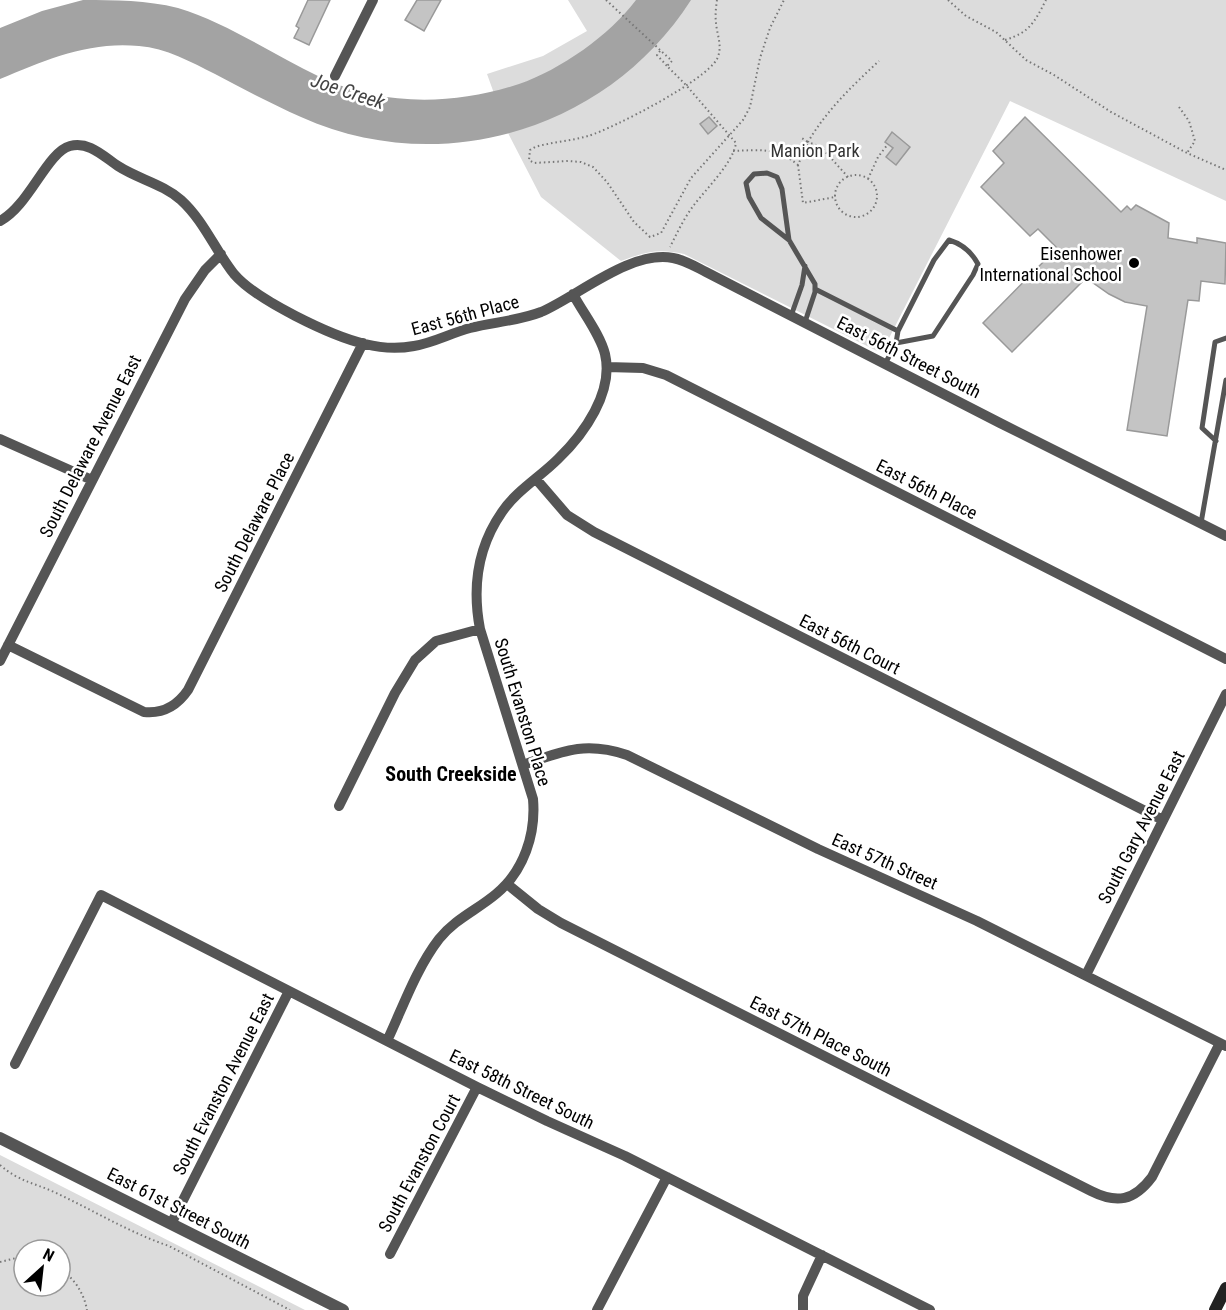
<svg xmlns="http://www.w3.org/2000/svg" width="1226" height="1310" viewBox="0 0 1226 1310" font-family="'Roboto Condensed',sans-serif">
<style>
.green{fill:#dcdcdc;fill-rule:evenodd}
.water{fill:#a3a3a3}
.building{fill:#c4c4c4;stroke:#999;stroke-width:1.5}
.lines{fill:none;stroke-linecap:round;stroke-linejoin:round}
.path{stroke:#777;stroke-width:2;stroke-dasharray:1.5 3;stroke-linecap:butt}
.service{stroke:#555;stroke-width:5}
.minor{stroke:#555;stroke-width:10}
.tertiary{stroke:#555;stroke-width:12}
.secondary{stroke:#222;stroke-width:12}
.poi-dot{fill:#000;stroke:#fff;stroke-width:2}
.labels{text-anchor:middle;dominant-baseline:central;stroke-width:5;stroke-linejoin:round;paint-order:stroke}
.park-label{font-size:18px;fill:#333;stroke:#fff}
.poi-label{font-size:18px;fill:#000;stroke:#fff;text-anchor:end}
.street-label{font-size:18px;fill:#000;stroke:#fff}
.water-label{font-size:20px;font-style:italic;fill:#444;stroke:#fff}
.neighbourhood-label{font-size:20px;font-weight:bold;fill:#000;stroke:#fff}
</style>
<rect width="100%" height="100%" fill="#fff"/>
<path class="green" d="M568 0H1226V201L1010 101 885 346 882 351H877L684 254C658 248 645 252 621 261L541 197 509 135 487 74 543 56 587 31Z
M0 1155 305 1310H0ZM24 1250H60V1286H24Z"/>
<path class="water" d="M83 0C116 0 146 0 178 8 228 23 273 55 320 77 383 107 455 105 519 84 560 70 610 35 636 0H691C608 130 441 180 301 117 272 104 243 89 215 74 191 62 166 48 139 46 89 41 45 60 0 79V28L42 11Z"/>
<path class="building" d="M308 0H330L309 45 294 38 299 28 296 26Z
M417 0H441L424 31 405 20Z
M709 117 717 126 708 134 700 124Z
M1025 117 1121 212 1127 206 1131 210 1136 205 1169 223 1168 238 1197 243V238L1226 243 1225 284 1201 281 1199 301 1188 300 1167 436 1127 430 1147 306 1125 302 1109 294 1086 278 1012 352 983 323 1057 248 1038 229 1030 236 981 187 1004 163 993 151Z
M892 132 910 147 896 165 886 157 893 148 885 142Z"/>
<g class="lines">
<path class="path" d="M606 0 672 61 667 66 686 85 736 143C733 163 706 189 694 205 684 218 677 233 670 247
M717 0C716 7 715 15 716 23 717 35 723 47 717 59 705 81 614 128 588 136 571 141 552 142 535 147L530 150 529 160 534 163 568 161 581 162 593 167 607 182 634 222 650 237 661 233 691 178 743 120 750 107 760 58 770 28 784 0
M948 0 966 16 996 32 1026 60 1054 75 1111 112 1187 153 1226 170
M1005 40C1030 32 1034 23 1046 0
M660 51 657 55 667 66
M1179 107 1189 121 1195 141 1187 153
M733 151C760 150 777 147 798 165L808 142 800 137
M798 165 803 203 835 197
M835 196a21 21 0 1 1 42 0a21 21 0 1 1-42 0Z
M848 177 821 147 808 142C826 111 852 86 879 61
M868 179 878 157 888 144
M0 1165C20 1182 32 1182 54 1192 93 1210 128 1232 169 1246L290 1310
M0 1262 24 1256
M60 1269C74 1278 84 1293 87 1310"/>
<path class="service" d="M789 240 782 189 777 177 767 173 754 174 746 183 749 197 761 218 789 240 815 284V292L805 322
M815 289 898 331
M791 316 802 285 805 266
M885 364 896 343 898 331 934 260 949 240C962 244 971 251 978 264L973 275 933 336 896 343
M1216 441 1202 428 1215 342 1226 338
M1201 523 1226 380"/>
<path class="minor" d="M335 76 373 0
M0 221C29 206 47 152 70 146 89 141 103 156 118 166 138 179 163 184 181 200 204 221 215 250 234 274 256 300 331 336 365 344 381 348 398 349 414 346 433 343 451 333 470 328 494 322 518 321 541 312 578 296 630 250 673 258 685 260 696 267 706 272L1000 423 1226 536
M607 367 643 368 666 375 1226 659
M0 439 92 480
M536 479 567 515 594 532 1163 820
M8 645 144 712C163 714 177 706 188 690L363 343
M0 661 185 299 205 270 221 254
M523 765C563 751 585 741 627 755L818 849 977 921 1226 1046
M339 806 395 693 415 660 436 641 480 629
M507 884 538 909 561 923 1091 1191C1117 1204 1134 1201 1152 1177L1220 1043
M1086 975 1226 694
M387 1041C403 1007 416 969 439 939 455 919 477 910 496 894 524 871 536 834 533 799L480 629C472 587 477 548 502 512 516 491 540 477 558 459 584 434 614 392 605 354 600 334 583 313 573 294
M15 1064 101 895 477 1087 547 1121 625 1156 930 1310
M171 1224 289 991
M390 1254 477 1087
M597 1310 667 1177
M803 1310V1296L822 1255"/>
<path class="tertiary" d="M0 1138 343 1310"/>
<path class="secondary" d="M1215 1310 1226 1288"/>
</g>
<circle class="poi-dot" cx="1134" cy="263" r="6"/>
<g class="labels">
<g class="park-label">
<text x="815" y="150">Manion Park</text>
</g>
<g class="poi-label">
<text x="1122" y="253">Eisenhower<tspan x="1122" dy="21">International School</tspan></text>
</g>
<g class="street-label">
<text transform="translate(465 315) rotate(-15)">East 56th Place</text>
<text transform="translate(909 357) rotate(27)">East 56th Street South</text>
<text transform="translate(90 446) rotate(-63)">South Delaware Avenue East</text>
<text transform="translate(927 489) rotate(27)">East 56th Place</text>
<text transform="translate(254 522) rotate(-63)">South Delaware Place</text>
<text transform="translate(850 644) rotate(27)">East 56th Court</text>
<text transform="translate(523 712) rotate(73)">South Evanston Place</text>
<text transform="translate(1141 827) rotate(-63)">South Gary Avenue East</text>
<text transform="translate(885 861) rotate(24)">East 57th Street</text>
<text transform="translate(821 1036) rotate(27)">East 57th Place South</text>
<text transform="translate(223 1084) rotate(-63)">South Evanston Avenue East</text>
<text transform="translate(522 1089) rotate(26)">East 58th Street South</text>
<text transform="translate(419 1163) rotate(-62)">South Evanston Court</text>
<text transform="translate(179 1208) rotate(27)">East 61st Street South</text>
</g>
<g class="water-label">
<text transform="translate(348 91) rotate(18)">Joe Creek</text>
</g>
<g class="neighbourhood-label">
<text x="451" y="774">South Creekside</text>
</g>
</g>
<g transform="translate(42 1268) rotate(27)"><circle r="28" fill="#ffffff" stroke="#999999" stroke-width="1.5"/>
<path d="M0-4.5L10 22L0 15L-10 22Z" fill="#000000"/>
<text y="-9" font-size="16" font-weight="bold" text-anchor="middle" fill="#000000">N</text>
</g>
</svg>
